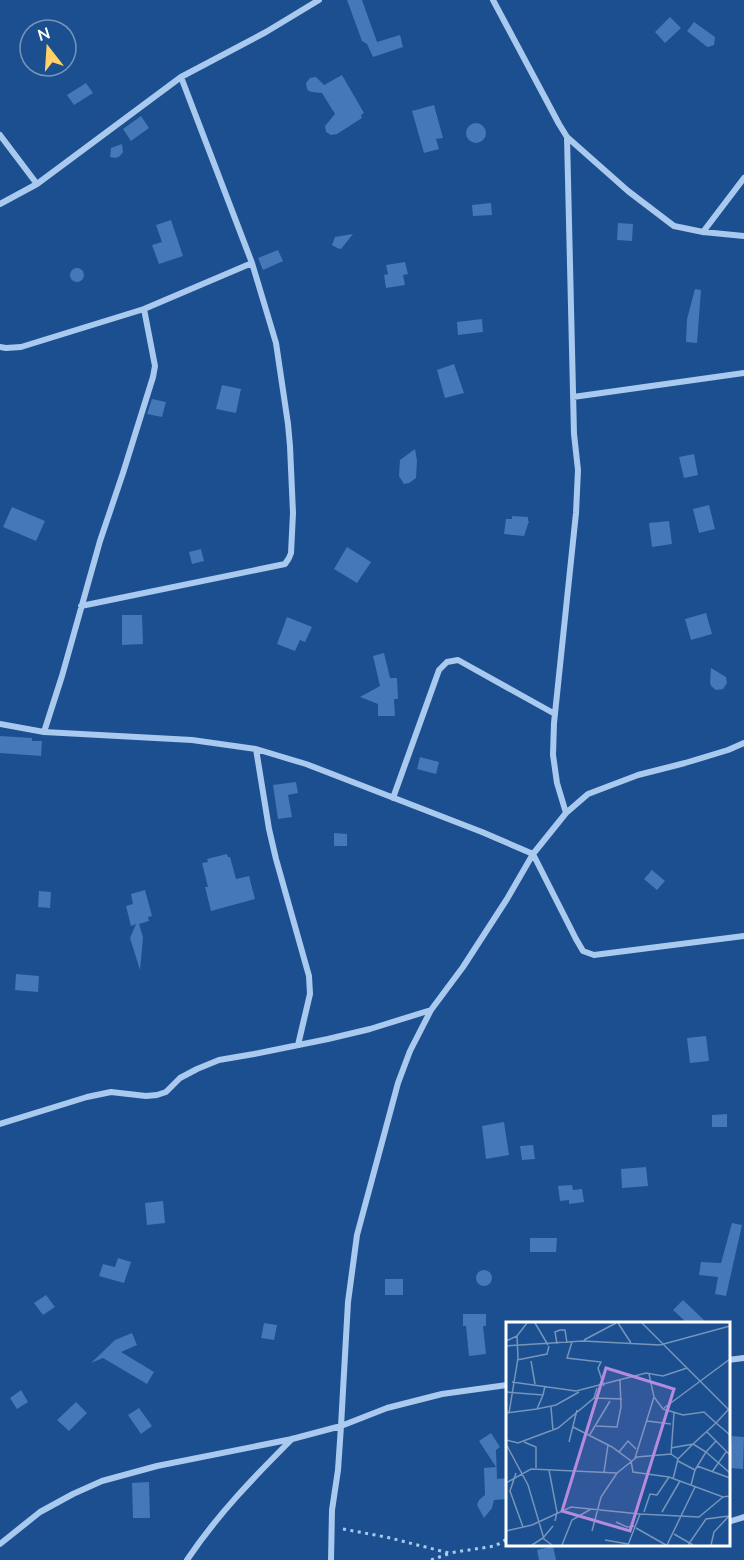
<svg xmlns="http://www.w3.org/2000/svg" width="744" height="1560" viewBox="0 0 744 1560" font-family="'Nunito Sans',sans-serif">
<style>
.building{fill:#4478b7}
.lines{fill:none;stroke-linecap:round;stroke-linejoin:round}
.path{stroke:#a9c9ee;stroke-width:3;stroke-dasharray:3 4.5;stroke-linecap:butt}
.street{stroke:#a9c9ee;stroke-width:6}
.inset-road{fill:none;stroke:#7695bc;stroke-width:1.5}
.view{fill:#b68bdc;fill-opacity:0.15;stroke:#b68bdc;stroke-width:3}
.inset-edge{fill:none;stroke:#fff;stroke-width:3}
</style>
<rect width="100%" height="100%" fill="#1b4f8f"/>
<path class="building" d="M347 0H362L377 42 400 35 403 47 373 57 367 44 362 41Z
M670 17 681 28 665 43 655 32Z
M694 22 715 37 714 45 708 47 706 46 687 31Z
M342 75 364 113 361 115 362 118 337 134 331 135 326 132 325 126 335 114 322 93 312 92 309 91 307 89 306 83 310 78 316 77 324 85Z
M86 83 93 93 74 105 67 95Z
M434 105 443 138 436 139 439 149 424 153 412 111Z
M141 116 149 128 131 141 123 129Z
M466 133a10 10 0 1 1 20 0a10 10 0 1 1-20 0Z
M122 144 123 152 120 156 116 158 110 157 111 148Z
M491 203 492 215 473 216 472 205Z
M171 220 183 256 159 264 152 245 162 242 156 225Z
M618 223 633 224 632 241 617 240Z
M353 234 341 249 337 248 332 245 335 237Z
M278 250 283 261 263 270 258 258Z
M405 262 408 274 403 275 405 285 386 288 384 275 388 274 386 265Z
M70 275a7 7 0 1 1 14 0a7 7 0 1 1-14 0Z
M695 289 701 290 697 343 686 342 687 319Z
M482 319 483 332 458 335 457 322Z
M454 364 464 393 445 398 437 370Z
M222 385 241 389 236 413 216 409Z
M152 399 166 402 162 417 147 414Z
M415 449 417 461 416 478 409 483 404 484 399 476 400 460Z
M694 454 698 475 684 478 679 457Z
M709 505 715 529 699 533 693 509Z
M12 507 45 521 36 541 3 527Z
M512 516 528 517V521H529L524 536 504 534 506 519H512Z
M669 521 672 544 652 547 649 523Z
M347 547 371 562 357 583 334 569Z
M201 549 204 561 192 564 189 552Z
M706 613 712 634 691 640 685 619Z
M122 615H142L143 644 122 645Z
M287 617 312 627 305 642 300 640 295 651 277 644Z
M384 653 390 678H397L398 699H394L395 716H378V704L360 697 380 686 373 656Z
M711 668 726 677 727 683 723 689 716 690 711 686 710 682Z
M0 736 32 738V741H42L41 756 0 753Z
M420 757 439 762 436 774 417 769Z
M296 782 298 793 288 795 292 817 278 819 273 785Z
M334 833 347 834V846H334Z
M227 854 228 857H230L236 879 249 876 255 899 211 911 205 887H208L202 863 208 862 207 859Z
M652 870 665 881 657 890 644 879Z
M145 890 152 916 148 917 149 921 139 924 143 937 140 970 130 938 136 924 131 926 126 906 133 904 131 894Z
M39 891 51 892 50 908 38 907Z
M16 974 39 976 38 992 15 990Z
M706 1036 709 1061 690 1063 687 1038Z
M727 1114V1127H712V1115Z
M504 1122 509 1155 486 1159 482 1126Z
M533 1145 535 1159 522 1160 520 1146Z
M646 1167 648 1186 622 1188 621 1169Z
M572 1185 573 1190 582 1189 584 1202 569 1204V1200L560 1201 558 1186Z
M163 1201 165 1223 147 1225 145 1203Z
M732 1223 742 1225 726 1296 715 1294 718 1277 699 1275 701 1262 721 1263Z
M530 1238H557L556 1252H530Z
M118 1258 131 1262 124 1283 99 1276 103 1264 115 1267Z
M476 1278a8 8 0 1 1 16 0a8 8 0 1 1-16 0Z
M385 1279H403V1295H385Z
M46 1295 55 1307 43 1315 34 1303Z
M683 1300 707 1323H687L673 1310Z
M463 1314H486V1326H483L486 1354 469 1356 466 1326H463Z
M264 1323 277 1325 274 1340 261 1338Z
M132 1333 137 1345 121 1352 154 1372 147 1384 103 1358 91 1363 115 1340Z
M21 1390 28 1402 17 1409 10 1398Z
M76 1402 87 1413 69 1431 57 1420Z
M139 1408 152 1426 141 1434 128 1415Z
M491 1433 500 1447 496 1450 497 1479 507 1478V1499L494 1500 492 1508 484 1518 477 1505 479 1500 485 1495 484 1468 496 1467 479 1441Z
M732 1436 744 1437 743 1469 729 1468Z
M149 1482 150 1518H133L132 1483Z
M553 1546 556 1560H539L537 1550Z"/>
<g class="lines">
<path class="path" d="M343 1529 386 1537 449 1553 495 1546 507 1539
M431 1560 448 1554"/>
<path class="street" d="M493 0 559 124 567 137 628 191 674 226 703 232 744 236
M0 135 37 184
M0 204 37 184 181 77 266 32 319 0
M703 232 744 178
M0 347 6 348 21 347 144 309 252 263
M573 397 744 373
M81 606 285 564 289 558 291 553 293 513 290 446 288 424 276 343 252 263 181 77
M0 724 44 732 192 740 256 749 306 764 482 832 533 854 576 939 583 951 594 955 744 936
M44 732 62 676 100 541 123 473 153 377 155 366 144 309
M256 749 269 829 276 859 309 976 310 994 298 1045
M393 798 439 670 447 662 458 660 555 714
M566 813 557 783 553 755 554 723 576 513 578 470 574 434 567 137
M0 1124 87 1097 111 1092 146 1096 157 1095 166 1092 180 1078 197 1069 219 1060 254 1054 328 1039 370 1029 431 1010 463 967 507 899 533 854 566 813 588 794 638 775 685 763 728 750 744 743
M728 1360 744 1358
M728 1522 744 1517
M0 1544 40 1512 73 1494 102 1481 157 1466 292 1439 341 1426 387 1408 442 1394 507 1385
M187 1560C217 1515 254 1477 292 1439
M331 1560 332 1510 338 1470 341 1426 348 1302 357 1235 398 1083 410 1051 431 1010"/>
</g>
<g transform="translate(506 1322)">
<rect width="224" height="224" fill="#1b4f8f"/>
<path class="inset-road" d="M29 1 42 23M112 1 125 21M136 1 224 89M78 18 110 1M0 19 11 14 21 1M66 20 61 36 95 40 92 46 98 64M51 22 49 10 54 8H59L61 21M0 24 77 19 154 23 224 4M11 38 41 32 43 24M25 39 29 62M143 52 148 75 157 87 177 93 198 90 210 101 222 88M6 60 70 69 140 51 157 54 181 46M0 70 37 73 39 64M37 73 31 87 50 83 73 70M88 76 116 77M45 85 47 109M158 86 224 37M0 91 31 87M3 91 12 36 11 14M141 99 165 102M90 104 111 105 115 85 114 58M67 105 106 125 125 139 127 150 163 155 217 175 224 174M201 110 224 133M83 114 104 79M0 118 12 121 52 106 88 76 91 66M210 119 200 130 224 151M18 120 30 125V146M63 120 71 88M0 122 22 163 38 217 46 223M165 126 187 122 210 101 224 113M113 130 122 119 130 127M165 132 172 137 167 157M129 136 148 75M172 137 187 122 200 130 189 148M172 139 189 148 185 163M191 144 224 156M43 148 51 190 49 199M98 150 102 123M206 150 220 130M10 151 4 169 17 205M0 161 25 147 111 151 131 135 165 132 168 91M138 190 144 172 151 173 163 155M156 190 174 159M110 200 121 205 130 204M130 206 160 223M0 209 26 203 65 185 134 192M86 209 95 175 111 151M168 212 187 223M99 218 122 222M26 223 37 216 47 204M56 223 66 198 85 187M122 223 134 192 193 195 217 175M161 223 189 165M182 223 200 197 223 194M205 223 208 210 223 194"/>
<path class="view" d="M100 46 168 67 124 209 56 189Z"/>
<rect width="224" height="224" class="inset-edge"/>
</g>
<g transform="translate(48 48) rotate(343)"><circle r="28" fill="#1b4f8f" stroke="#7695bc" stroke-width="1.5"/>
<path d="M0-4.5L10 22L0 15L-10 22Z" fill="#ffd166"/>
<text y="-9" font-size="16" font-weight="bold" text-anchor="middle" fill="#ffffff">N</text>
</g>
</svg>
